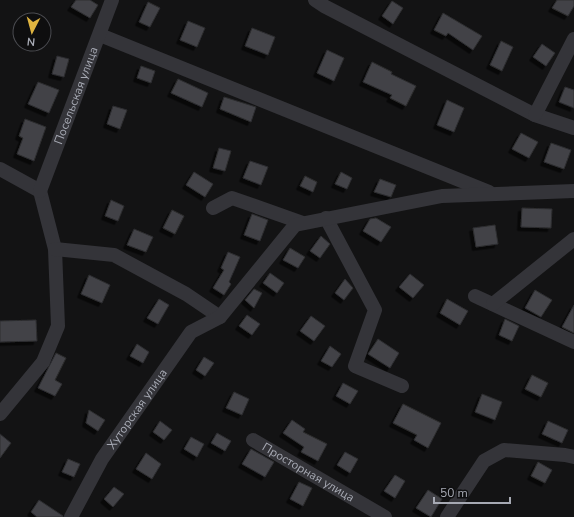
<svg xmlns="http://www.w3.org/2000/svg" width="574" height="517" viewBox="0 0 574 517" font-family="'Nunito Sans',sans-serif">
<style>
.building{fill:#424347;stroke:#2d2d30;filter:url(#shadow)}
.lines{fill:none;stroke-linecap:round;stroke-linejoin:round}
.minor{stroke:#343439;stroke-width:14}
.labels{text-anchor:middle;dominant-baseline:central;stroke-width:4;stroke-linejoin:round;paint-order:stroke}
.street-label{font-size:12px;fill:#a6a9b3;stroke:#0e0e0f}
</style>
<defs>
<filter id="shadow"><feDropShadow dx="-3.5" dy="3.5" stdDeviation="0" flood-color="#0009"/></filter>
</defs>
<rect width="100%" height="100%" fill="#131314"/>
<path class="building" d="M76 0H90L98 5 90 18 71 7Z
M557 0H574V6L568 16 552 8Z
M392 1 403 8 393 24 382 16Z
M148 2 160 8 150 27 139 22Z
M443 13 482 36 473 50 448 33 446 36 434 30Z
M188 21 205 28 197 47 180 40Z
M252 28 275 37 268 55 245 46Z
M501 41 513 47 502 71 490 65Z
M542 44 555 53 546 66 533 57Z
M327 50 344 58 334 81 317 73Z
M57 56 69 59 64 77 52 74Z
M372 62 392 72 391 74 416 86 406 106 390 98 392 95 363 82Z
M141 66 155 71 151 83 137 78Z
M178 79 208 93 202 107 171 93Z
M38 82 59 90 49 113 28 104Z
M565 87 574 90V108L559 102Z
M224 97 256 107 251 122 220 109Z
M447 100 464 108 454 132 437 125Z
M113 106 127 110 120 129 107 124Z
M25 119 46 127 34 161 17 154 23 138 19 136Z
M521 133 538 142 529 158 512 149Z
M551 143 571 150 564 169 544 162Z
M219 148 231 151 225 171 213 168Z
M250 161 268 167 261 185 243 178Z
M194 172 213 184 205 197 186 185Z
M341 172 352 178 347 189 335 184Z
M305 176 317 182 313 192 300 186Z
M380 179 396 185 391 197 374 192Z
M111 200 124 206 118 221 105 216Z
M522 208 552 209 551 228 521 227Z
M172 210 184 216 175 234 163 228Z
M252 214 268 220 260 241 244 235Z
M376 218 391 227 381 242 363 231 370 219Z
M495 225 498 244 476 247 473 228Z
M134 229 153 237 146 252 127 245Z
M321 236 330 244 320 258 310 251Z
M290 248 305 257 298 268 283 260Z
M228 252 240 257 229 282 231 284 224 295 213 288 224 270 221 268Z
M270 273 284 283 277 293 263 283Z
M410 274 424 285 413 298 399 287Z
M89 275 110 285 102 303 81 294Z
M345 279 353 288 344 300 335 293Z
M254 289 262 293 254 308 245 300Z
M535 290 552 300 541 317 525 308Z
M159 299 169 305 158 324 147 318Z
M447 299 468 311 460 325 440 313Z
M574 305V333L562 327Z
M247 315 260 324 252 335 239 326Z
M311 316 325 326 314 341 300 331Z
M505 319 519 326 512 341 499 335Z
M36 320 37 341 0 342V321Z
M378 339 399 353 390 368 368 354Z
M137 344 149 352 143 363 130 356Z
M330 346 341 354 332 367 321 361Z
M56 353 66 358 55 380 62 384 55 396 38 388Z
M204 357 214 363 205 376 196 370Z
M532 375 548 383 541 397 525 389Z
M343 383 358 391 350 404 336 396Z
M234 392 249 399 242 415 226 408Z
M482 394 502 402 495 420 475 412Z
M403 404 441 423 428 448 414 440 417 435 393 423Z
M89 410 105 420 98 431 86 423Z
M292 420 305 429 303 432 327 444 318 461 301 452 304 447 283 433Z
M160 421 172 430 164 440 153 432Z
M548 421 568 430 562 443 542 434Z
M217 433 231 441 225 451 211 443Z
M0 434 11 443 0 458Z
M191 437 204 444 197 457 184 449Z
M251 449 274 462 265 477 242 464Z
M345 452 358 459 350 473 337 465Z
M146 453 161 464 152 479 136 469Z
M68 459 80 464 74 477 62 472Z
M538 462 552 470 545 483 531 476Z
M395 475 405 481 395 498 384 491Z
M299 482 312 488 303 506 290 499Z
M114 487 124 494 113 507 104 499Z
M428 490 442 499 431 517 416 508Z
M39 500 63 516V517H37L31 512Z"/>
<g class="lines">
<g class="minor">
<path d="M315 0 324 6 535 115 574 128"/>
<path d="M100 35 489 192"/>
<path d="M535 115 574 39"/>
<path d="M0 169 40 191 55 249 58 326 43 362 0 414"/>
<path id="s1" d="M40 191 112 0"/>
<path d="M213 208 232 198 303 223"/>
<path d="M326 218 375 310 355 366 402 386"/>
<path d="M55 249 114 255 186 294 220 317"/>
<path d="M475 296 574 342"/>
<path d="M493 304 574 239"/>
<path id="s2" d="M253 440 385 517"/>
<path id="s3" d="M71 517 102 459 191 332 220 317 295 225 442 196 574 191"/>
<path d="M447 517 484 461 504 450 565 455 574 457"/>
</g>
</g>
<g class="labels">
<g class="street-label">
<text stroke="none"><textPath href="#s1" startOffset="102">Посельская улица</textPath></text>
<text stroke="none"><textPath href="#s3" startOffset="127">Хуторская улица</textPath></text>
<text stroke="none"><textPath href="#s2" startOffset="64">Просторная улица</textPath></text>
</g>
</g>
<g transform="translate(32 32) rotate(186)"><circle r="19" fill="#0e0e0f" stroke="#4b4c51"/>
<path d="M0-3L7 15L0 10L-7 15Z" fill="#dfb440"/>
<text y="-6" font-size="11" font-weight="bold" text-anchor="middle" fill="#a6a9b3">N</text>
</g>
<path d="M434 497v6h76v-6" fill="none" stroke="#a6a9b3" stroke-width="2"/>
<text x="440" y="497" font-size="12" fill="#a6a9b3" stroke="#0e0e0f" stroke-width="3" paint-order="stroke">50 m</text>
</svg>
